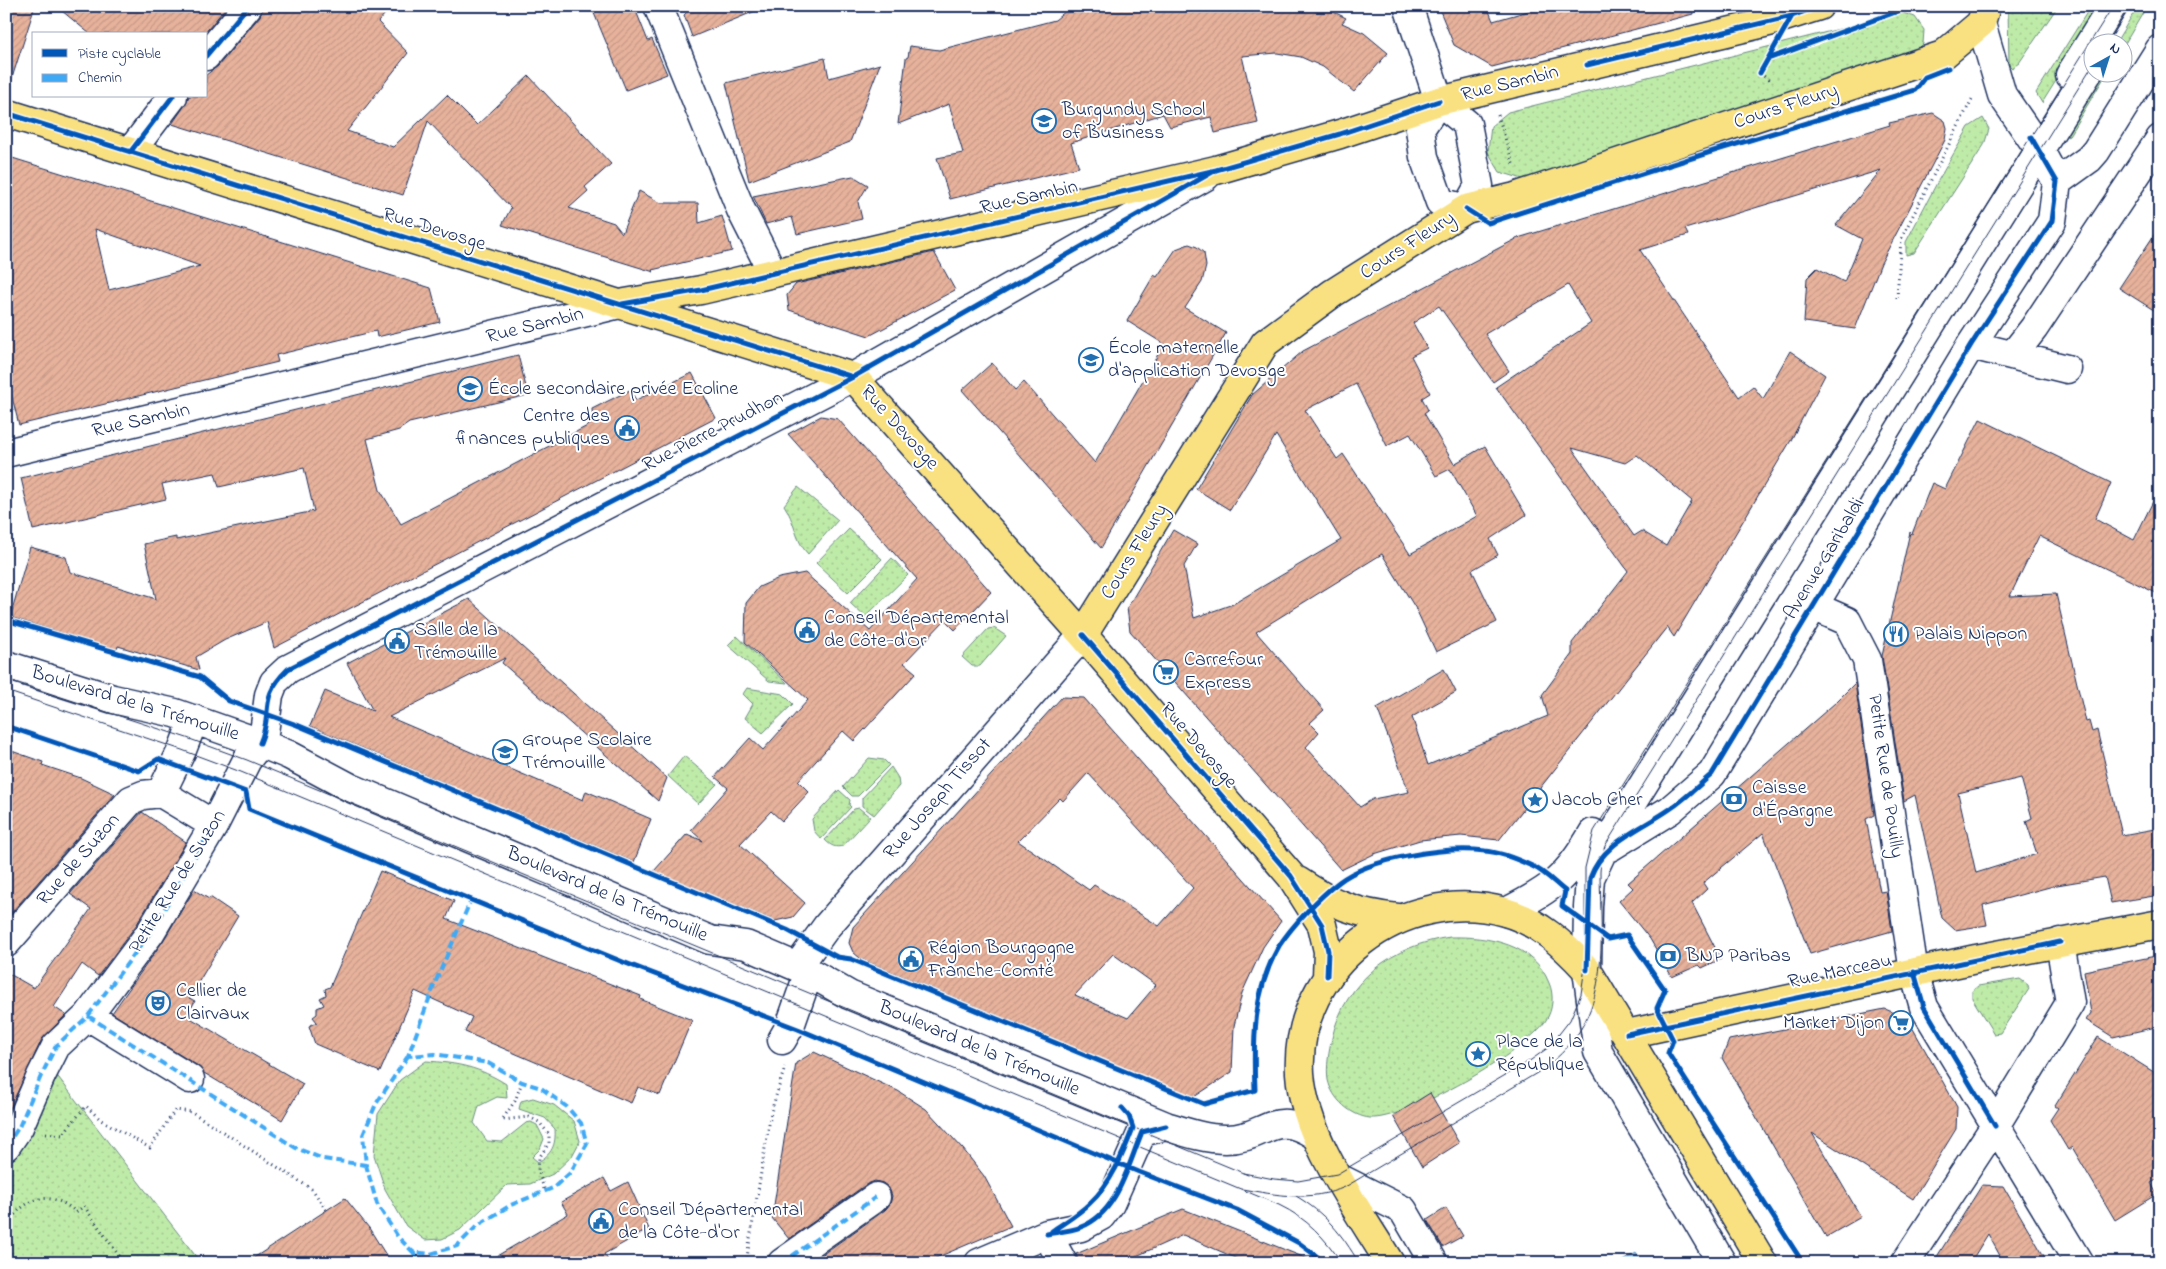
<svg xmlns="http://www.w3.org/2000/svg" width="2166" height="1269" viewBox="0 0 2166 1269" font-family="'Indie Flower',sans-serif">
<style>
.grass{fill:url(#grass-dots);stroke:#6d8d83}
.water{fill:#92cef2;stroke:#628eb7}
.building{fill:url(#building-hatch);stroke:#1b2f5e;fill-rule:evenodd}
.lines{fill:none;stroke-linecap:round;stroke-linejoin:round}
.minor-casing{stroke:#1b2f5e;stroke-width:31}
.major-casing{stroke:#1b2f5e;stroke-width:31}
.path{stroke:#1b2f5e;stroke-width:3;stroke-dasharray:1 4;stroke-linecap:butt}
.minor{stroke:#fff;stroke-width:28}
.major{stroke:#f9e181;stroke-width:28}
.tram{stroke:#1b2f5e;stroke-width:1}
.quiet{stroke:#3fa9f5;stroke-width:4;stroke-dasharray:8 4;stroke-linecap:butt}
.cycleway-casing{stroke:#fff;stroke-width:8}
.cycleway{stroke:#0057b8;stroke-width:5}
.labels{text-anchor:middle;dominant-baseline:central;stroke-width:4;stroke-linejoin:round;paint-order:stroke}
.street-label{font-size:20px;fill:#1b2f5e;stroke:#fff}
.poi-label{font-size:20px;fill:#1b2f5e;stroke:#fff;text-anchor:start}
</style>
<defs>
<pattern id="grass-dots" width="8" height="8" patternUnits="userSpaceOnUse" patternTransform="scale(1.25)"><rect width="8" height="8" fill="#bfeba8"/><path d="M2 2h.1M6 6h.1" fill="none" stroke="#a4ca93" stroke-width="1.8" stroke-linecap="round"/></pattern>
<pattern id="building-hatch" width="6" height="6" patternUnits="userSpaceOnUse" patternTransform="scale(1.25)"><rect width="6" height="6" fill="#e7b29b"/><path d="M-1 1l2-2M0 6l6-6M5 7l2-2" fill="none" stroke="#c69988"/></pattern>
</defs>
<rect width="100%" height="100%" fill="#fff"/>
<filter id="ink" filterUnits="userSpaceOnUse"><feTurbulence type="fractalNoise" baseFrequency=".02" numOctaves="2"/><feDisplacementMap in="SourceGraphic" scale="10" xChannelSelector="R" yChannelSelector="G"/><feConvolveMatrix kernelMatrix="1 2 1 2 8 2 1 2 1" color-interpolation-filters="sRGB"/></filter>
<g filter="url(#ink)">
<path class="grass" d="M2008 6H2058L2019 63 2012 68 2009 65Z
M2091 6H2103L2042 103 2036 93Z
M2138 6H2147L2124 45V42H2116Z
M1903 13 1915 17 1924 30 1923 44 1912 56 1769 104 1523 179 1500 172 1488 152 1491 126 1508 112Z
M2098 73H2107L2068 137 2060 132Z
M1983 118 1989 129 1984 145 1914 253 1906 255V242L1939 179 1969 127Z
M798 487 838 520 808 554C795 541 795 521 784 505Z
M849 529 882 559 848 593 816 563Z
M892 558 908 575 865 617 850 603Z
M994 628 1006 636 980 666H972L962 657 988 629Z
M737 636 787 683 769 681 728 645Z
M747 688 783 694 793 704 763 733 745 718 753 704 743 694Z
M684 756 717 784 698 804 668 776Z
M869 758 884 760 889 765 858 796H852L843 787Z
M891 767 898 778 899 786 874 815 862 806V798Z
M839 790 850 800 849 805 851 807 821 839 814 831 812 819Z
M859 808 870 817 843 846C835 848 831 846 825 840L854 809Z
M1450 937C1489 936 1534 944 1549 983 1554 994 1553 1010 1546 1020 1529 1050 1405 1121 1370 1118 1351 1116 1332 1099 1328 1080 1326 1067 1329 1051 1332 1038 1345 980 1394 945 1450 937Z
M2020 979 2028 985 2029 989 2000 1033 1994 1034 1972 998V991L1978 986Z
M426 1061C458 1063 479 1067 506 1084L507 1098 497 1097 479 1106 474 1123 487 1141 502 1142 526 1123 531 1122 537 1125 544 1139 540 1149 532 1157 538 1162C552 1154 556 1145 555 1129L545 1118 519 1109 521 1101 533 1098 554 1105 574 1121 580 1141 572 1156 553 1174 530 1184 507 1185 460 1230 442 1239 425 1240 406 1226 385 1189 374 1155 378 1114 400 1080Z
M52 1069 201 1263H6V1156Z"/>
<path class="water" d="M1636 1253 1642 1263H1619Z"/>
<path class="building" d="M6 6H35L11 81 6 80Z
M56 6H227L204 34H90Z
M263 6H392L378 22 408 53 347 131 393 147 447 95 477 125 529 76 611 164 585 187 588 191 569 208 614 223 622 233 639 191 661 203H698L699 223 722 216 732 251 652 270 654 272 502 225 511 208 428 121 403 195 172 124 185 105 189 96H206V75L218 66 260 16Z
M591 6H634L648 41 652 39 667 74 626 90Z
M693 6H765V7L692 37 684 15Z
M1072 6H1082L1088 12 1117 6H1322L1346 18 1342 23 1364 33 1388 53 1354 92 1323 67 1301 57 1277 53 1242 56 1258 123 1215 133 1211 117 1170 127 1163 114 1071 143 1079 167 950 199 937 158 963 153 949 104 898 124 906 58 908 57 910 46 939 50 1055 20Z
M1438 6H1487L1493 21 1546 6H1692L1693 14 1492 67 1454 45Z
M825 58 829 78 880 64 850 142 749 181 726 83Z
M1933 113 1945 121 1947 128 1945 140 1881 263 1855 329 1804 322 1807 278 1817 268 1844 282 1862 239 1836 225 1881 170 1685 229 1688 235 1640 250 1739 397 1753 386 1763 399 1790 351 1825 375 1790 442 1674 637 1667 627 1499 840 1461 836 1420 840 1374 854 1341 870 1130 631 1127 608 1173 530 1197 544 1184 566 1194 618 1233 604 1341 540 1276 435 1230 510 1196 489 1252 395 1303 351 1518 238 1890 125 1889 123ZM1568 285 1591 323 1496 387 1628 571 1572 643V654L1542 695 1548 716 1428 765 1412 717 1456 692 1444 669 1377 708 1409 792 1373 799 1360 807 1306 747 1319 732 1310 723 1324 710 1256 632 1382 554 1416 609 1436 652 1497 622 1472 570 1498 555 1490 539 1526 515 1485 446 1454 464 1424 413 1428 410 1422 398 1430 393 1411 356 1427 348 1413 323 1439 306 1493 382 1509 371 1485 334ZM1356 384 1387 446 1410 434 1436 476 1450 469 1477 516 1410 554 1343 454 1337 459 1305 410ZM1572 448 1625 463 1637 455 1692 501 1666 546 1642 531 1634 536Z
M6 156 431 288 440 322 377 337 376 331 276 355 278 362 19 425 6 373ZM95 229 200 266 109 290Z
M853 176 868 185 858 202 862 219 797 234 792 217 766 224 753 196Z
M2160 226V314L2119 288Z
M1189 244 1197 247 1204 253 1206 266 1202 282 1185 308 1226 333 1101 548 962 390 992 363 1015 390 1024 382 1095 463 1164 344 1127 321 1154 275 1157 277 1176 249Z
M934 252 955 290 869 336 789 310 787 295 796 284Z
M518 355 528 395 409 423 399 430 367 439 380 490 401 524 593 423 592 409 630 390 636 400 692 373 716 418 274 648 267 622 225 640 196 657 199 670 118 646 117 650 10 617 30 547 66 557 70 572 156 599 144 544 176 537V540L314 511 304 468 219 487 215 473 162 484 166 499 33 530 21 478Z
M821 416 838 419 991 592 955 630 945 620 904 663 916 673 854 741 843 731 798 781 809 792 782 821 771 811 740 844 805 903 793 917 775 921 654 871 687 834 703 841 691 830 728 788 715 777 750 738 763 750 808 700 745 642 746 603 759 587 779 578 805 573 870 631 917 579 788 434Z
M1980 419 2111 483 2095 519 2134 540 2160 487V595L2039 536 2010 596 2056 594 2086 722 2089 721 2092 732 2097 730 2122 835 2160 828V895L2111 903 2105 877 2057 885 1983 905 1987 925 1955 930 1942 918 1915 795 1904 801 1882 656 1910 532 1912 534 1932 483 1945 489ZM2021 778 2032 818 2026 821 2037 854 1976 873 1958 793Z
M469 599 667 778 658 801 502 663 505 658 389 717 583 800 586 791 651 819 634 862 475 796 474 798 451 788 452 786 310 726 325 691 373 711 347 663Z
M1855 683 1874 815 1866 819 1880 892 1886 891 1892 931 1810 954 1763 833 1703 883 1707 889 1692 903 1721 959 1702 968 1699 965 1672 977 1650 939 1619 901 1633 888 1628 883 1835 703Z
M1062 697 1084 698 1281 921 1263 947 1242 993 1234 1026 1232 1072 1194 1097 861 959 853 952 849 943 853 927ZM1088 773 1193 888 1159 926 1094 885 1089 890 1018 841 1060 798 1063 801ZM1113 954 1156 985 1128 1018 1075 995Z
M6 749 43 762 42 765 81 778 115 794 6 919Z
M142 812 186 842 137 924 98 976 82 964 54 1007 66 1015 42 1039 6 1117V972L34 988 91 909 70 894Z
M380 871 454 901 446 919 641 996 640 999 692 1020 660 1095 638 1087 631 1103 465 1032 472 1017 415 991 380 1072 315 1044 309 1026 317 1022 313 1017 317 1014V1008L324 1005 320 998 326 995 325 989 330 987Z
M194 890 209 899 210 897 238 916 189 998 195 1001 187 1016 303 1084 282 1120 204 1073 198 1066 112 1013 163 941Z
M2160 955V1026L2113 1037 2086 1020 2091 1013 2084 971Z
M1885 1009 1907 1018 1957 1107 1956 1129 1913 1199 1812 1133 1861 1217 1826 1237 1722 1058 1729 1040Z
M2098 1037 2160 1076V1178L2151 1183 2157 1194 2115 1220 2072 1147 2068 1150 2050 1120 2058 1108 2055 1106Z
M814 1052 898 1091 926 1109 963 1149 984 1176 1011 1226 924 1263H810L885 1210 890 1204 892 1196 889 1188 883 1183 875 1181 867 1184 789 1239 772 1218 796 1063Z
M1430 1093 1459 1143 1422 1167 1393 1116Z
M604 1178 611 1191 628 1182 649 1229 604 1254 610 1263H485L568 1214 561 1202Z
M1982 1185 2003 1186 2048 1263H2004L1988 1234 1970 1263H1933Z
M345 1198 369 1228 391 1263H246Z
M1446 1208 1463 1236 1443 1247 1427 1220Z
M1183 1209 1313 1261V1263H1247L1183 1235 1121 1263H1079L1076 1254Z"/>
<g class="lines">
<defs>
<path id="minor" d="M658 6 741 210 773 273
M1408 6 1439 101 1467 124 1479 186 1466 209 1440 202 1424 157 1420 129 1439 101
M206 56 248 6
M2070 75 2113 6
M131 151 173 96
M2057 182 2089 159 2096 151 2160 49
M1971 345 2067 369
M2013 355 2034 328 2160 139
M6 453 620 304
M1813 606 1847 621 1867 660 1914 972 1924 1007 2079 1263
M6 665 113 699 175 713 260 743 289 755 351 788 710 940 746 945 809 972 849 995 1166 1126C1185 1132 1205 1139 1226 1139 1266 1139 1273 1107 1316 1136
M161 793 182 750 194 719
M1610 847 1670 810 1712 774 1971 345 2052 221 2057 182 2039 149 2002 95 1981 23
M1506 912C1552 889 1567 878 1593 833
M6 943 131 800 143 795 161 793 214 825
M798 966 827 926 1083 635
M88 1016 190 1079
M782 1040 790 1026 809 972
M6 1146 19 1127 41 1076 56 1046 88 1016 150 933 214 825 247 760 260 743 264 733 269 695 274 682 288 669 853 377 1206 176
M1339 1178 1403 1210 1434 1263
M1047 1234 1063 1263
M782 1263 876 1197
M979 1263 1047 1234 1081 1227 1101 1216 1110 1204 1142 1132 1166 1126
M1722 1263 1598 1052 1587 970 1588 907 1590 878 1605 846 2094 63
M1905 1263 1995 1126 2070 1003 2060 942"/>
<path id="major" d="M6 113 853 377 1083 635 1291 876 1322 925 1328 951 1327 976
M625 303 701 290 1216 170 1340 134 1439 101 1769 22 1819 6
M1083 635 1265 343 1333 293 1466 209 1515 197 1943 55 1981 23 1986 6
M1298 881C1332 904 1357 914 1398 918
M1627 1034 1976 959 2160 924
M1390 1263C1357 1208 1304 1138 1300 1073 1294 965 1403 884 1505 912 1538 921 1564 945 1587 970L1763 1263"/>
</defs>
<use href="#minor" class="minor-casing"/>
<use href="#major" class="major-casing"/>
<path class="path" d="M1760 73 1771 82
M1498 115 1514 167
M1897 298 1901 239 1972 99
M522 1082 515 1101 502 1120 529 1117 539 1122 549 1134V1143L539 1158 538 1170 545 1192
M46 1133 62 1135 86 1106 101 1120 150 1148 175 1110 192 1112 313 1190 326 1210
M6 1227C23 1198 49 1188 76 1212L84 1206 124 1263
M6 1244 13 1258 7 1263
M746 1263 771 1112 785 1067"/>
<use href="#minor" class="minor"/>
<use href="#major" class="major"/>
<path class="tram" d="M2107 42 2129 6
M6 679 187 738 247 760 1248 1175
M6 691 182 750 241 772 1279 1205C1308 1219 1324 1237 1342 1263
M1243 1173 1274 1179 1298 1181 1337 1174 1531 1060 1549 1047 1570 1020 1581 994 1585 967V868L1594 831 2113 6
M1242 1189C1277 1195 1311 1202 1345 1187L1537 1073C1613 1023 1601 952 1600 872L1601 858 1605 846 2094 63
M1296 1196C1325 1213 1342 1234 1359 1263"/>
<path class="quiet" d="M88 1016 296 1148 323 1159 366 1165
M408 1056 376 1104 363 1135 366 1165 377 1204 398 1237 413 1252 430 1254 457 1246 478 1225 511 1205 553 1188 570 1173 587 1144 581 1123 567 1107 541 1088 522 1082 488 1063 435 1054 408 1056 435 983 471 900
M6 1146 19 1127 41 1076 56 1046 88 1016 150 933 214 825
M413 1252 421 1263
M782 1263 876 1197"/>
<defs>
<path id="cycleway" d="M206 56 248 6
M1768 59 1912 6
M1587 65 1792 16 1819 6
M1760 73 1792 16
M6 113 853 377
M131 151 173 96
M1466 209 1488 223 1717 150 1915 90 1925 77 1948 68
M622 304 701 290 1216 170 1340 134 1439 101
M6 620 200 677 229 701 297 725 787 930 837 957 851 959 1204 1104 1255 1090C1253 1040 1253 991 1279 946 1292 926 1319 897 1339 882 1370 858 1446 846 1485 851 1499 852 1519 860 1532 866 1544 871 1555 883 1565 891L1562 906 1608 939 1627 935 1665 990 1657 1008 1673 1040 1668 1053 1803 1263
M1083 635 1291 876 1322 925 1328 951 1327 976
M6 726 139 771 158 759 246 792 249 809 623 962 798 1029 1139 1172 1237 1210 1299 1243 1319 1258 1323 1263
M260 743C274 711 257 699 288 669L853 377 1216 170
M1587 970 1590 878C1603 842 1640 830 1670 809 1685 799 1698 786 1712 774L1971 345 2052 221 2057 182 2031 137
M1914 972 1924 1007 1995 1126
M1627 1034 2060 942
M1052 1231C1065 1222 1079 1214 1090 1203 1111 1184 1123 1154 1133 1128L1129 1116 1122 1108
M1047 1234C1058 1232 1071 1231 1081 1227 1118 1213 1128 1165 1142 1132L1166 1126"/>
</defs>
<use href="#cycleway" class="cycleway-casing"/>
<use href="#cycleway" class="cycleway"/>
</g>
</g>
<defs>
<symbol id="university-ring" viewBox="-11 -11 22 22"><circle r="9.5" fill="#fff" stroke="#1f6fb2" stroke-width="1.5"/><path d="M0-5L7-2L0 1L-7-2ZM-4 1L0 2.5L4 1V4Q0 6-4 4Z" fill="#1f6fb2"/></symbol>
<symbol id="school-ring" viewBox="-11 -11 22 22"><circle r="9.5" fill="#fff" stroke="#1f6fb2" stroke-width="1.5"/><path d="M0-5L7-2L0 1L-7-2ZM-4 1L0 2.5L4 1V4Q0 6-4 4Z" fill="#1f6fb2"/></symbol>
<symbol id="civic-ring" viewBox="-11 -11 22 22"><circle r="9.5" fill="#fff" stroke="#1f6fb2" stroke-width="1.5"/><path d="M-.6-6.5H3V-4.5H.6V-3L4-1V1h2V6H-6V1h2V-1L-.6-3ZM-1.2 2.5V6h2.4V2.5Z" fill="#1f6fb2"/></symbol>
<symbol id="restaurant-ring" viewBox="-11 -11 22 22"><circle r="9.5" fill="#fff" stroke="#1f6fb2" stroke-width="1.5"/><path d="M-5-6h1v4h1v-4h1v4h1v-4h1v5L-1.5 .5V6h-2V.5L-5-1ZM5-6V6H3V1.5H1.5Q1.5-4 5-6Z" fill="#1f6fb2"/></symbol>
<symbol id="supermarket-ring" viewBox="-11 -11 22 22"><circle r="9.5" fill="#fff" stroke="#1f6fb2" stroke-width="1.5"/><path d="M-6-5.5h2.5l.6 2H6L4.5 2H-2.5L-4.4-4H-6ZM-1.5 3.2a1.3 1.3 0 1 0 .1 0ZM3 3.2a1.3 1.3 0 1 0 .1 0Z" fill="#1f6fb2"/></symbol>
<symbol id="bank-ring" viewBox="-11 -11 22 22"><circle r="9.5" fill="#fff" stroke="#1f6fb2" stroke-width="1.5"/><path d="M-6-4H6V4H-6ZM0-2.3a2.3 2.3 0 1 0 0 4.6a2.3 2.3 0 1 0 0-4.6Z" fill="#1f6fb2"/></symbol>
<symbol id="sight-ring" viewBox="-11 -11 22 22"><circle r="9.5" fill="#fff" stroke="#1f6fb2" stroke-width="1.5"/><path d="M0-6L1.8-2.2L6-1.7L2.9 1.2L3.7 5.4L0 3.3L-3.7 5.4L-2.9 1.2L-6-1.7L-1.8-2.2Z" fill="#1f6fb2"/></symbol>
<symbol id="theatre-ring" viewBox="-11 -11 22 22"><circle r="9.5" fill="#fff" stroke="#1f6fb2" stroke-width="1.5"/><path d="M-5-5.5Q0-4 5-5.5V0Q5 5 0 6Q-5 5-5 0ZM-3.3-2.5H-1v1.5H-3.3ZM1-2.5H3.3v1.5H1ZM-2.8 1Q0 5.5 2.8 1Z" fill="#1f6fb2"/></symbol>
</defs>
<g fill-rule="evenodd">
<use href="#university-ring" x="1030" y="107" width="28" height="28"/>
<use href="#school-ring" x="1077" y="346" width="28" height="28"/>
<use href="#school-ring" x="456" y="375" width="28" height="28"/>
<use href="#civic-ring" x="613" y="414" width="28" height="28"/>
<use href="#civic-ring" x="793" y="616" width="28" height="28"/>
<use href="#restaurant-ring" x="1882" y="620" width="28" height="28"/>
<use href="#civic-ring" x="383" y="627" width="28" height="28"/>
<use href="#supermarket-ring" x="1152" y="658" width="28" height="28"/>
<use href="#school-ring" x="491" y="738" width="28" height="28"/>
<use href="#bank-ring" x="1720" y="785" width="28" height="28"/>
<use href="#sight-ring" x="1521" y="786" width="28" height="28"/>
<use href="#bank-ring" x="1654" y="942" width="28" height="28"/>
<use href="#civic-ring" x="897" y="945" width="28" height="28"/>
<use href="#theatre-ring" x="144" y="989" width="28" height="28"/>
<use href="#supermarket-ring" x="1887" y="1009" width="28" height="28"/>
<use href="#sight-ring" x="1464" y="1040" width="28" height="28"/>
<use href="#civic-ring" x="587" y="1207" width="28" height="28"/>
</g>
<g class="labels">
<g class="street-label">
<text transform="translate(1510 84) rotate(-14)">Rue Sambin</text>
<text transform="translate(1786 107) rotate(-18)">Cours Fleury</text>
<text transform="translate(1029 198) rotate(-13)">Rue Sambin</text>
<text transform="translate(434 230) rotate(17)">Rue Devosge</text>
<text transform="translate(1408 246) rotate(-33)">Cours Fleury</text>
<text transform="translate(535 326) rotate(-14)">Rue Sambin</text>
<text transform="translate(141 421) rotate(-13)">Rue Sambin</text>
<text transform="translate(899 428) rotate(48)">Rue Devosge</text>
<text transform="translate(713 432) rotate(-27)">Rue Pierre Prudhon</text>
<text transform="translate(1135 552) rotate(-58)">Cours Fleury</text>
<text transform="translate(1825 559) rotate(-59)">Avenue Garibaldi</text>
<text transform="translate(135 704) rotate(17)">Boulevard de la Trémouille</text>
<text transform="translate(1198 746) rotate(49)">Rue Devosge</text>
<text transform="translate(1885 776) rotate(82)">Petite Rue de Pouilly</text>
<text transform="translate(938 799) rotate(-49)">Rue Joseph Tissot</text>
<text transform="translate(79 860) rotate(-49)">Rue de Suzon</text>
<text transform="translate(178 882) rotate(-58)">Petite Rue de Suzon</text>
<text transform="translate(607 895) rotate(23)">Boulevard de la Trémouille</text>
<text transform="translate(1840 972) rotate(-12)">Rue Marceau</text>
<text transform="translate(979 1049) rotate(23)">Boulevard de la Trémouille</text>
</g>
<g class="poi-label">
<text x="1062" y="110">Burgundy School<tspan x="1062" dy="23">of Business</tspan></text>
<text x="1108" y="348">École maternelle<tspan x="1108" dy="23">d'application Devosge</tspan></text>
<text x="488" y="389">École secondaire privée Ecoline</text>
<text x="610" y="416" text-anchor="end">Centre des<tspan x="610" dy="23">finances publiques</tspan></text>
<text x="824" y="618">Conseil Départemental<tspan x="824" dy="23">de Côte-d'Or</tspan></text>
<text x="414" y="630">Salle de la<tspan x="414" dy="23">Trémouille</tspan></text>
<text x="1914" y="634">Palais Nippon</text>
<text x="1184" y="660">Carrefour<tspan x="1184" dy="23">Express</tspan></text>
<text x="522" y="740">Groupe Scolaire<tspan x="522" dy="23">Trémouille</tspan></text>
<text x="1752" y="788">Caisse<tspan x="1752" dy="23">d'Épargne</tspan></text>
<text x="1552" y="800">Jacob Cher</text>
<text x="928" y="948">Région Bourgogne<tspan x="928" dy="23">Franche-Comté</tspan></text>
<text x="1686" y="956">BNP Paribas</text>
<text x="176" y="991">Cellier de<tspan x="176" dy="23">Clairvaux</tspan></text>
<text x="1884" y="1023" text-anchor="end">Market Dijon</text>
<text x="1496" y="1042">Place de la<tspan x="1496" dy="23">République</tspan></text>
<text x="618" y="1210">Conseil Départemental<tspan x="618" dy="23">de la Côte-d'Or</tspan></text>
</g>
</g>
<rect width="2166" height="1269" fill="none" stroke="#fff" stroke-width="25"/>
<rect x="12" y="12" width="2141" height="1244" fill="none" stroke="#1b2f5e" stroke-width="2" filter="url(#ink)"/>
<rect x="32" y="32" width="175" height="65" fill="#ffffff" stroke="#a4acbf"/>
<rect x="42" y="49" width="25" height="8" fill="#0057b8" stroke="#a4acbf"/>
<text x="78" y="58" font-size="15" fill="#1b2f5e">Piste cyclable</text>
<rect x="42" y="74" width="25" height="8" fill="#3fa9f5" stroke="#a4acbf"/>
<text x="78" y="82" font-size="15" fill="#1b2f5e">Chemin</text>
<g transform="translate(2108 58) rotate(39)"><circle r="24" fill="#ffffff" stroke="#a4acbf"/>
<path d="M0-4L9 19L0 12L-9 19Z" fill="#1f6fb2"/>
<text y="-8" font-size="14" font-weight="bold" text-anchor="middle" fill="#1b2f5e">N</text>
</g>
</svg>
